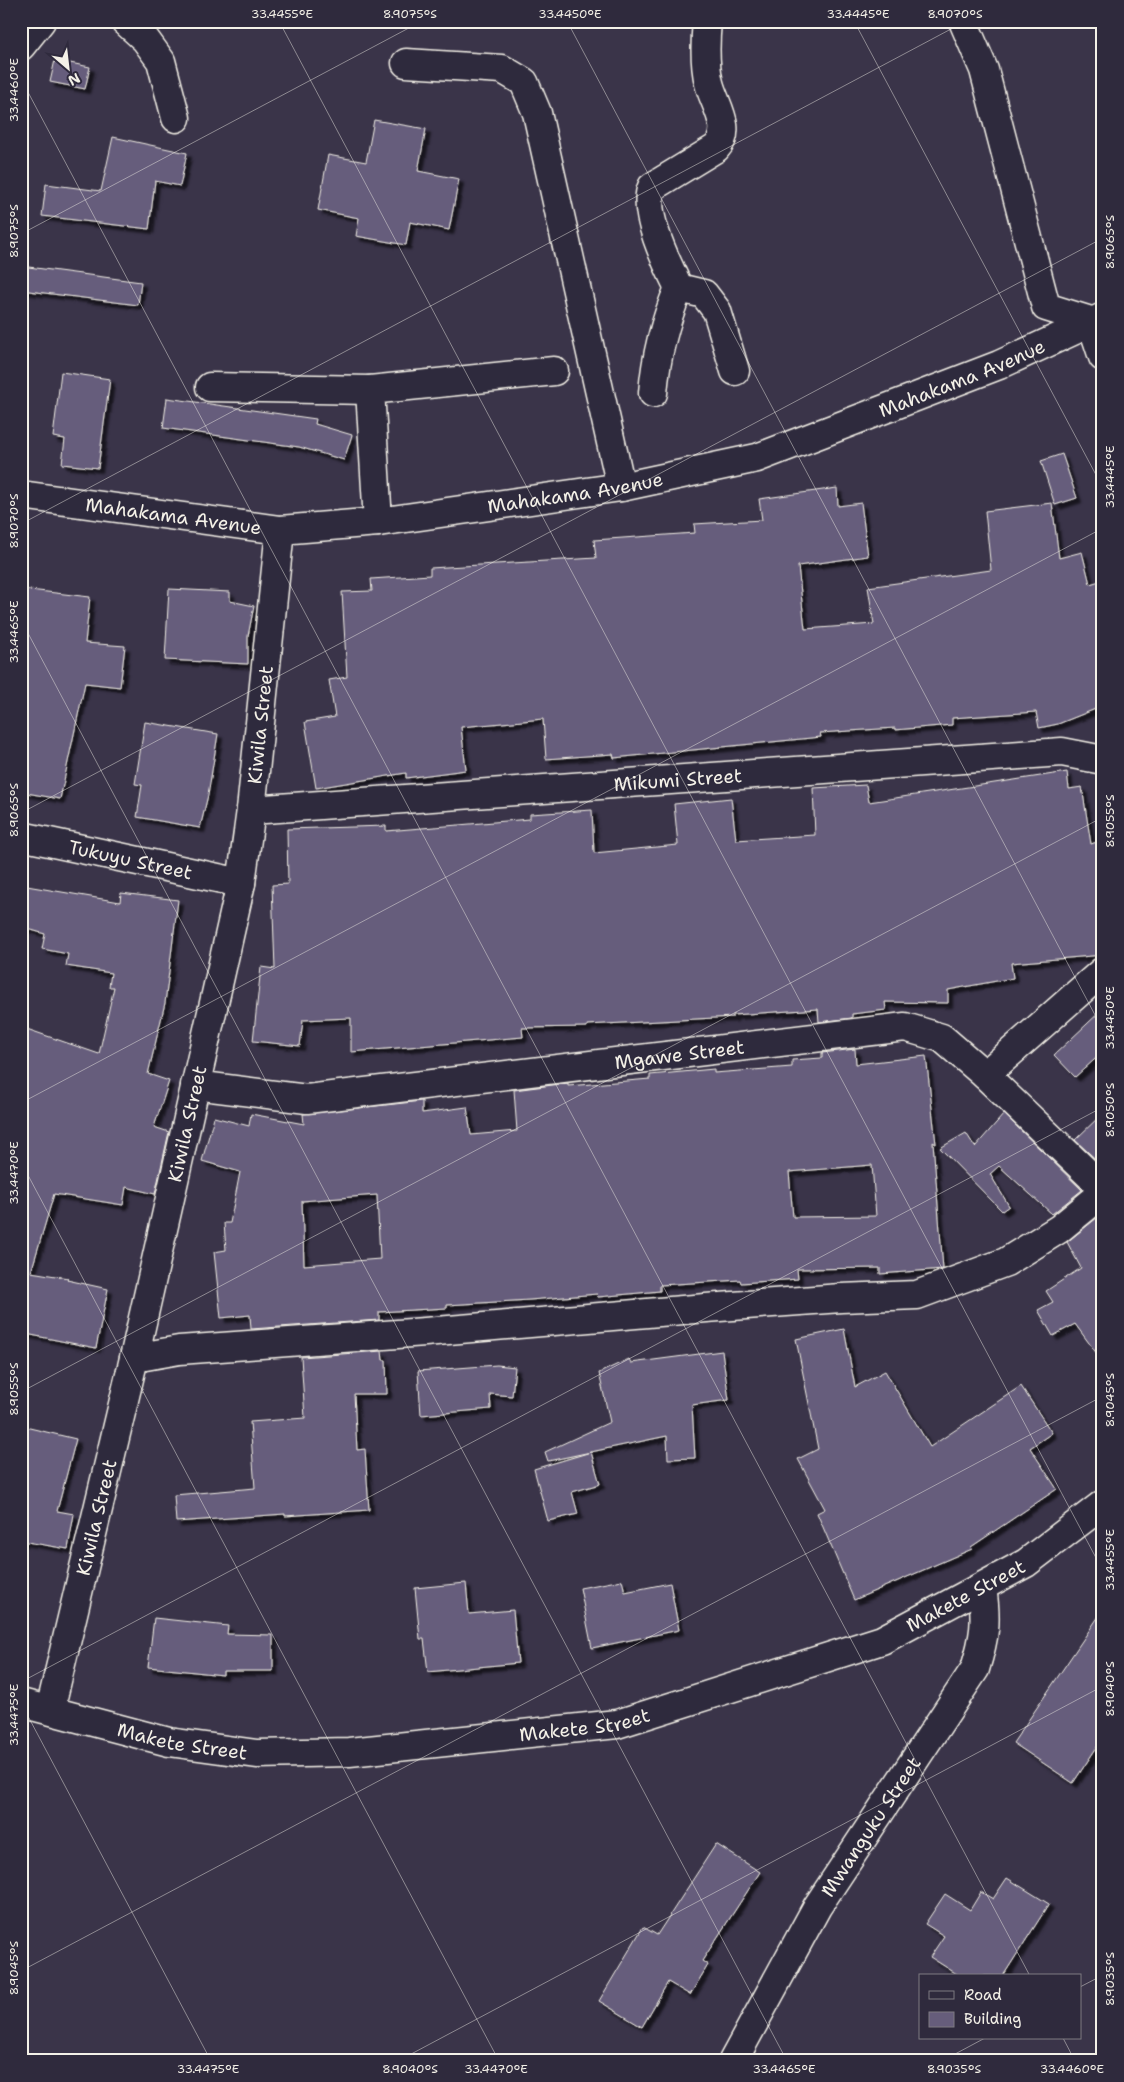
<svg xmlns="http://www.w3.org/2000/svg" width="1124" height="2082" viewBox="0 0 1124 2082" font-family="'Shantell Sans',sans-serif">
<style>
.building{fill:#665d7b;stroke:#f4f1e8;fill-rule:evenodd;filter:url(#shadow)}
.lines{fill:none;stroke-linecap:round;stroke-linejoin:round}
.minor-casing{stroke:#f4f1e8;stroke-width:31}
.minor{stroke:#2f2a3d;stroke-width:28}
.ticks{fill:none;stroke:#f4f1e8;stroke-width:1;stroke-opacity:0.45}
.labels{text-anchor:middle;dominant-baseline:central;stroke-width:4;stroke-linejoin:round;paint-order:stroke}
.street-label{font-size:19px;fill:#f4f1e8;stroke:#2f2a3d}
.neatline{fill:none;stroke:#f4f1e8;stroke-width:2}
.ticks-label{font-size:12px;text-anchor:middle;fill:#f4f1e8}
</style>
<defs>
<filter id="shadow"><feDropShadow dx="4.5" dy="4.5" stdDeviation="1" flood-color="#0009"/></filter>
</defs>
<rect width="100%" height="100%" fill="#3a3449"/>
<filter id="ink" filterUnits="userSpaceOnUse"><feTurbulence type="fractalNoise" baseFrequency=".02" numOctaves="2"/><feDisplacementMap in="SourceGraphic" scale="10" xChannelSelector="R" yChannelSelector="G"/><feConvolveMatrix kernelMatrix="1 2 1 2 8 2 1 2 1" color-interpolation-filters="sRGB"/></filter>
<g filter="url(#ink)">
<path class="building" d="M55 60 90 67 85 89 50 82Z
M374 120 426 129 418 171 459 179 449 230 410 222 406 245 356 236 359 218 318 210 328 155 366 162Z
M113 137 187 153 180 186 155 181 149 229 42 216 46 184 101 191Z
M21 266 141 282 138 305 21 290Z
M61 372 110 379 98 468 62 464 65 439 53 437Z
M167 398 316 419 315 424 352 435 344 460 299 447 163 428Z
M1062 454 1077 498 1055 505 1041 461Z
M837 488 838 506 861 503 868 556 798 566 805 629 874 624 868 587 991 570 985 511 1052 503 1059 558 1082 552 1090 584 1103 580V706L1058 724 1039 728 1036 712 952 718V725L895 730V728L820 733 821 737 614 758 613 754 546 759 543 719 461 727 466 770 406 778V773L316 788 305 722 335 717 329 680 347 677 342 592 372 591 371 579 430 575V568L596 558 594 540 695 533 694 524 762 520 759 499Z
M21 589 90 597 85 643 125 646 120 687 85 683 60 799 21 792Z
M169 589 230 592V601L254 606 248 636V664L165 660Z
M145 722 218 734 208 795 200 828 137 817 142 785 135 784Z
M1067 772 1069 789 1082 787 1091 844 1103 840V955L1011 963 1013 978 948 990V1003L885 1002 886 1010 852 1014V1018L819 1022 818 1009 733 1015V1017L587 1025V1027L522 1028 523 1037 351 1052V1018L303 1020 300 1046 253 1041 261 967 275 969 272 885 288 884 287 829 386 826V831L530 819V814L592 810 594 853 678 845 674 804 731 798 736 840 815 835 813 788 866 785 869 802Z
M21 885 120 902 121 893 178 900 165 1003 148 1074 169 1081 154 1127 169 1132 155 1194 126 1187 123 1205 54 1194 31 1272 68 1278 67 1280 108 1289 96 1348 21 1333V1027L99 1054 114 987H109L111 973 66 966 68 954 42 949 45 934 21 927Z
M1103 1009V1052L1075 1077 1054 1055Z
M855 1049 856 1064 926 1056 936 1144 933 1142 943 1269 880 1274V1268L797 1269 798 1279 741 1283 740 1280 660 1285V1291L598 1297 597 1294 530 1300 447 1305V1308L379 1312V1320L251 1329 250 1315 221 1318 214 1252 226 1250 224 1223H230L240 1172 202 1161 214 1117 249 1126 251 1114 304 1124 303 1114 422 1101V1113L467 1107 471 1135 517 1131 514 1090 568 1083V1086L650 1079V1075L714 1069V1073L792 1067V1060L822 1058V1053ZM872 1165 876 1216 793 1217 789 1172ZM377 1195 380 1259 304 1265 302 1201Z
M1103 1113V1166L1075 1140Z
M1004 1114 1082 1190 1052 1214 999 1166 990 1174 1009 1206 1002 1211 940 1148 966 1133 975 1147Z
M1103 1213V1362L1075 1324 1053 1336 1038 1310 1053 1302 1046 1291 1081 1268 1067 1242Z
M844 1329 855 1387 885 1371 930 1447 1021 1386 1052 1433 1030 1448 1057 1489 971 1547 972 1549 854 1600 817 1513 825 1509 798 1459 818 1449 796 1339Z
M382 1351 383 1360H386L387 1394H354L357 1450 365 1449 369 1510 285 1516V1514L176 1522 174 1495 255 1488 250 1422 305 1418 301 1357Z
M722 1351 729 1400 692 1405 695 1458 668 1459 667 1436 548 1461 545 1452 610 1422 599 1373 629 1359 631 1363Z
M497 1365 515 1367 512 1396 490 1394 491 1409 421 1415 418 1371Z
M21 1426 76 1439 57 1511 74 1514 68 1549 21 1541Z
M591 1452 600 1484 572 1492 578 1514 548 1521 534 1469Z
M622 1580 625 1592 670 1583 679 1630 592 1648 580 1588Z
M466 1583 469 1614 513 1610 518 1663 428 1672 424 1639H420L415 1588Z
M1103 1610V1738L1073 1783 1013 1743Z
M154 1618 228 1626 227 1634 273 1635V1671H223V1675L148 1667Z
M716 1844 760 1872 702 1961 708 1965 690 1995 668 1982 642 2027 599 2001 643 1927 657 1935Z
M1007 1878 1049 1904 1003 1976H960L930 1957 944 1936 925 1924 945 1894 970 1910 981 1892 993 1899Z"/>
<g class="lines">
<defs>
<g id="minor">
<path d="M125 21 145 39 161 61 176 118"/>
<path d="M707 21C705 42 704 63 709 83 714 104 734 129 716 148L652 187C641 211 668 266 679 288L704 294 717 311 735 371"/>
<path d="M963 21 984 70 1046 307 1091 321 1103 357"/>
<path d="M21 46 41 21"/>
<path d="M406 63 502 69 524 82 537 113 621 487"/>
<path d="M210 387 370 390"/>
<path d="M653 393C656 356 664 323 679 288"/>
<path id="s1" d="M21 495 280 530 378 522 621 487 757 458 999 365 1103 317"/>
<path d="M378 522 370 390 554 371"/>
<path id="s2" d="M251 810 1062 752 1103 760"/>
<path id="s3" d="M21 836 241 883"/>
<path d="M985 1075 1103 971"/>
<path id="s4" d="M195 1085 307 1099 905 1027 942 1038 985 1075 1103 1188"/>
<path d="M134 1358 179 1350 425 1332 706 1308 841 1298 917 1295 1006 1262 1059 1229 1103 1193"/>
<path id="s5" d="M21 1703 169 1742 257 1754 349 1752 617 1724 882 1640 1026 1563 1103 1504"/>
<path id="s6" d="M50 1710 134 1358 241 883 251 810 280 530"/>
<path id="s7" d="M733 2061 817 1907 975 1669C985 1636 987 1622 982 1587"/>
</g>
</defs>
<use href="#minor" class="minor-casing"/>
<use href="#minor" class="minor"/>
</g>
</g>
<path class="ticks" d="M279 21 1103 1571M567 21 1103 1030M854 21 1103 488M21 79 1030 1976M21 234 422 21M21 524 966 21M21 620 787 2061M21 813 1103 238M21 1103 1103 528M21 1162 499 2061M21 1392 1103 817M21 1682 1103 1107M21 1703 211 2061M21 1971 1103 1396M1080 1987 1103 1975M1063 2038 1075 2061M398 2061 1103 1686M942 2061 985 2038"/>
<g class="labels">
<g class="street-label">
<text stroke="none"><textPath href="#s1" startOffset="964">Mahakama Avenue</textPath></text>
<text stroke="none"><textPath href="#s1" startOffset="559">Mahakama Avenue</textPath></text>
<text stroke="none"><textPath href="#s1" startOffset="154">Mahakama Avenue</textPath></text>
<text stroke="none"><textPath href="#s6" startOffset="1008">Kiwila Street</textPath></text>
<text stroke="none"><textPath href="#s2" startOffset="428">Mikumi Street</textPath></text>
<text stroke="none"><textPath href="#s3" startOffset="112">Tukuyu Street</textPath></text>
<text stroke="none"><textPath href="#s4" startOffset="488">Mgawe Street</textPath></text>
<text stroke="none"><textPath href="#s6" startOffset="602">Kiwila Street</textPath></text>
<text stroke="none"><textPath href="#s6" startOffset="198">Kiwila Street</textPath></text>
<text stroke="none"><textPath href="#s5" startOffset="976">Makete Street</textPath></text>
<text stroke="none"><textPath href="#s5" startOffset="571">Makete Street</textPath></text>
<text stroke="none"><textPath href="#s5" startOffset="166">Makete Street</textPath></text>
<text stroke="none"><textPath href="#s7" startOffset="272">Mwanguku Street</textPath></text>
</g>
</g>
<rect width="1124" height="2082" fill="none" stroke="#2f2a3d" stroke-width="55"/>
<rect x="919" y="1974" width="162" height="65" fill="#2f2a3d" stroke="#7e7a81"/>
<rect x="929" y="1991" width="25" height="8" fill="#2f2a3d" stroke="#7e7a81"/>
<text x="964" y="2000" font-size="15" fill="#f4f1e8">Road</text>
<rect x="929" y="2012" width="25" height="15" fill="#665d7b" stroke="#7e7a81"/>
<text x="964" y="2024" font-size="15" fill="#f4f1e8">Building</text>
<g transform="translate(68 68) rotate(152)" stroke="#2f2a3d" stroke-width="4" paint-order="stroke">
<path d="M0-4L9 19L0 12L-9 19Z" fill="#f4f1e8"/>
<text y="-8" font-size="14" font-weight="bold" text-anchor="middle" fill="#f4f1e8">N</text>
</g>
<rect x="28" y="28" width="1068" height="2026" class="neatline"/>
<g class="ticks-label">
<text x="282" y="18">33.4455°E</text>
<text x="410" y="18">8.9075°S</text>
<text x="570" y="18">33.4450°E</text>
<text x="858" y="18">33.4445°E</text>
<text x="955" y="18">8.9070°S</text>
<text transform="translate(14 90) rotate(-90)" y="4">33.4460°E</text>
<text transform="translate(14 231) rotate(-90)" y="4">8.9075°S</text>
<text transform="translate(1110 242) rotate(-90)" y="4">8.9065°S</text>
<text transform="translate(1110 477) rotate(-90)" y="4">33.4445°E</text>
<text transform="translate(14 521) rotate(-90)" y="4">8.9070°S</text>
<text transform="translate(14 632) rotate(-90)" y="4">33.4465°E</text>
<text transform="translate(14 810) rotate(-90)" y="4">8.9065°S</text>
<text transform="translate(1110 821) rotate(-90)" y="4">8.9055°S</text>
<text transform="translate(1110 1018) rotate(-90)" y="4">33.4450°E</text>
<text transform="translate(1110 1110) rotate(-90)" y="4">8.9050°S</text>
<text transform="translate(14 1173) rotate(-90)" y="4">33.4470°E</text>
<text transform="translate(14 1389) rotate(-90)" y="4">8.9055°S</text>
<text transform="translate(1110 1400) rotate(-90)" y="4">8.9045°S</text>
<text transform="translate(1110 1560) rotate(-90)" y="4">33.4455°E</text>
<text transform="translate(1110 1689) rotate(-90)" y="4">8.9040°S</text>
<text transform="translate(14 1715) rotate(-90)" y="4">33.4475°E</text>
<text transform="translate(14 1968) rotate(-90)" y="4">8.9045°S</text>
<text transform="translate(1110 1979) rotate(-90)" y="4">8.9035°S</text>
<text x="208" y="2073">33.4475°E</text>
<text x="410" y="2073">8.9040°S</text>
<text x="496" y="2073">33.4470°E</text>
<text x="784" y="2073">33.4465°E</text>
<text x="954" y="2073">8.9035°S</text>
<text x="1072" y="2073">33.4460°E</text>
</g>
</svg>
